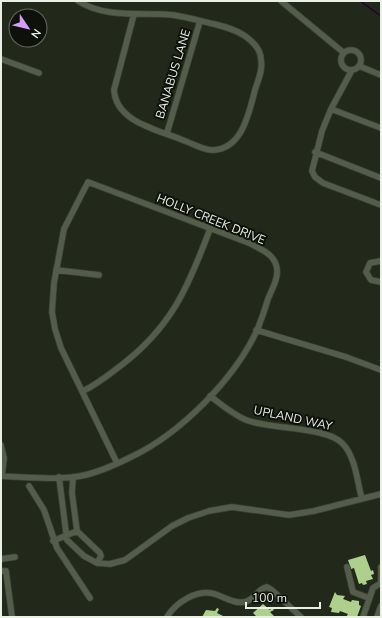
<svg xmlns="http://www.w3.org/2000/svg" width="382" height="618" viewBox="0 0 382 618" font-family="'Nunito Sans',sans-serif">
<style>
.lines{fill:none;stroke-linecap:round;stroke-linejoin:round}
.stream{stroke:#1f0033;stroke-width:1.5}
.building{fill:#aed08d}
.minor-casing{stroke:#3c4336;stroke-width:7}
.minor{stroke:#545d4c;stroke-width:5.5}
.labels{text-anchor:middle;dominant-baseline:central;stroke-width:4;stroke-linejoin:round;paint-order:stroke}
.street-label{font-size:12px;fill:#ebf0e6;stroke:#0d110a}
</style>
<rect width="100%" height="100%" fill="#22291a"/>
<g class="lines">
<path class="stream" d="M360 1 381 16"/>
</g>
<path class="building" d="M365 555 371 571 373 570 374 574 371 575 373 579 366 581 367 584 363 585 362 583 359 584 354 568 351 569 348 560Z
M335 592 337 595 345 596 343 599 351 602 352 600 359 601V605L361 606 357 617H346L348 614 340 611 339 613 331 612 332 608 329 607Z
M263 604 270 610 272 607 274 610 270 612 275 617H255L256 616 253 613Z
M217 608 219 609 217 613 225 617H202L206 610 215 611Z"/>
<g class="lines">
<defs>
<path id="minor" d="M78 1C107 19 141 12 173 15 186 17 201 21 214 24 226 27 241 31 250 40 256 45 261 52 261 60 263 70 258 80 255 90 249 112 243 148 214 150 204 151 194 144 185 141 160 130 116 123 114 90L134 14
M281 1 344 53
M341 60a10 10 0 1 1 20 0a10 10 0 1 1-20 0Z
M1 59 39 73
M359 66 381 75
M352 70 331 109 322 131 312 171 315 177 323 183 381 205
M331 109 381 128
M167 133 200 21
M315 152 381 178
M381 261 370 263 366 272 371 280 381 282
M56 270 99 275
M256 330 346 357 381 370
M83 391C96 385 107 376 119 367 171 328 188 288 210 229
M210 396C222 405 232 414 246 420 271 430 327 426 343 444 356 458 357 482 362 499
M1 445 4 458 2 476
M1 476C25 477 50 480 74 477 93 475 113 466 131 457 180 434 236 378 258 328 262 318 265 309 268 299 273 287 281 274 275 262 270 252 258 248 249 243L88 182 64 229 54 283 52 312 55 329 61 348 117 463
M59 477 67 540 84 556 97 563 110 564 125 560 172 526 188 518 209 511 232 507 289 515 314 511 381 494
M73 477 72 493 77 531 100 553 101 556 97 563
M29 486 44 510 57 548 90 598
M53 541 77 531
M1 559 15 557
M347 567 353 592 369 598
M381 567V580
M1 571H6L12 617
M167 617C176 602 197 589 215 594 224 597 235 604 244 602 254 601 257 589 267 587L272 590 301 617
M363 617 373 588 381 583
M377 617 381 606"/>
</defs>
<use href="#minor" class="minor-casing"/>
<use href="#minor" class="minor"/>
</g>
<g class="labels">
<g class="street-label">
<text transform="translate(173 74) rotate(-73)">BANABUS LANE</text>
<text transform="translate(211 219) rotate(22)">HOLLY CREEK DRIVE</text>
<text transform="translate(293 418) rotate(12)">UPLAND WAY</text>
</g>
</g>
<rect width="382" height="618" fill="none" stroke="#ebf0e6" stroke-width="4"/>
<g transform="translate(28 28) rotate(125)"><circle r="19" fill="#0d110a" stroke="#666a62"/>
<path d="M0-3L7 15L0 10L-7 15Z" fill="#d29dfd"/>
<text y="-6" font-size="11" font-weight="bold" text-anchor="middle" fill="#ebf0e6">N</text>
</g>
<path d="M246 602v6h74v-6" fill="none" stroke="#ebf0e6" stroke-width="2"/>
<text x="252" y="602" font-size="12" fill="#ebf0e6" stroke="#0d110a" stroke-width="3" paint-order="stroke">100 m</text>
</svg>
